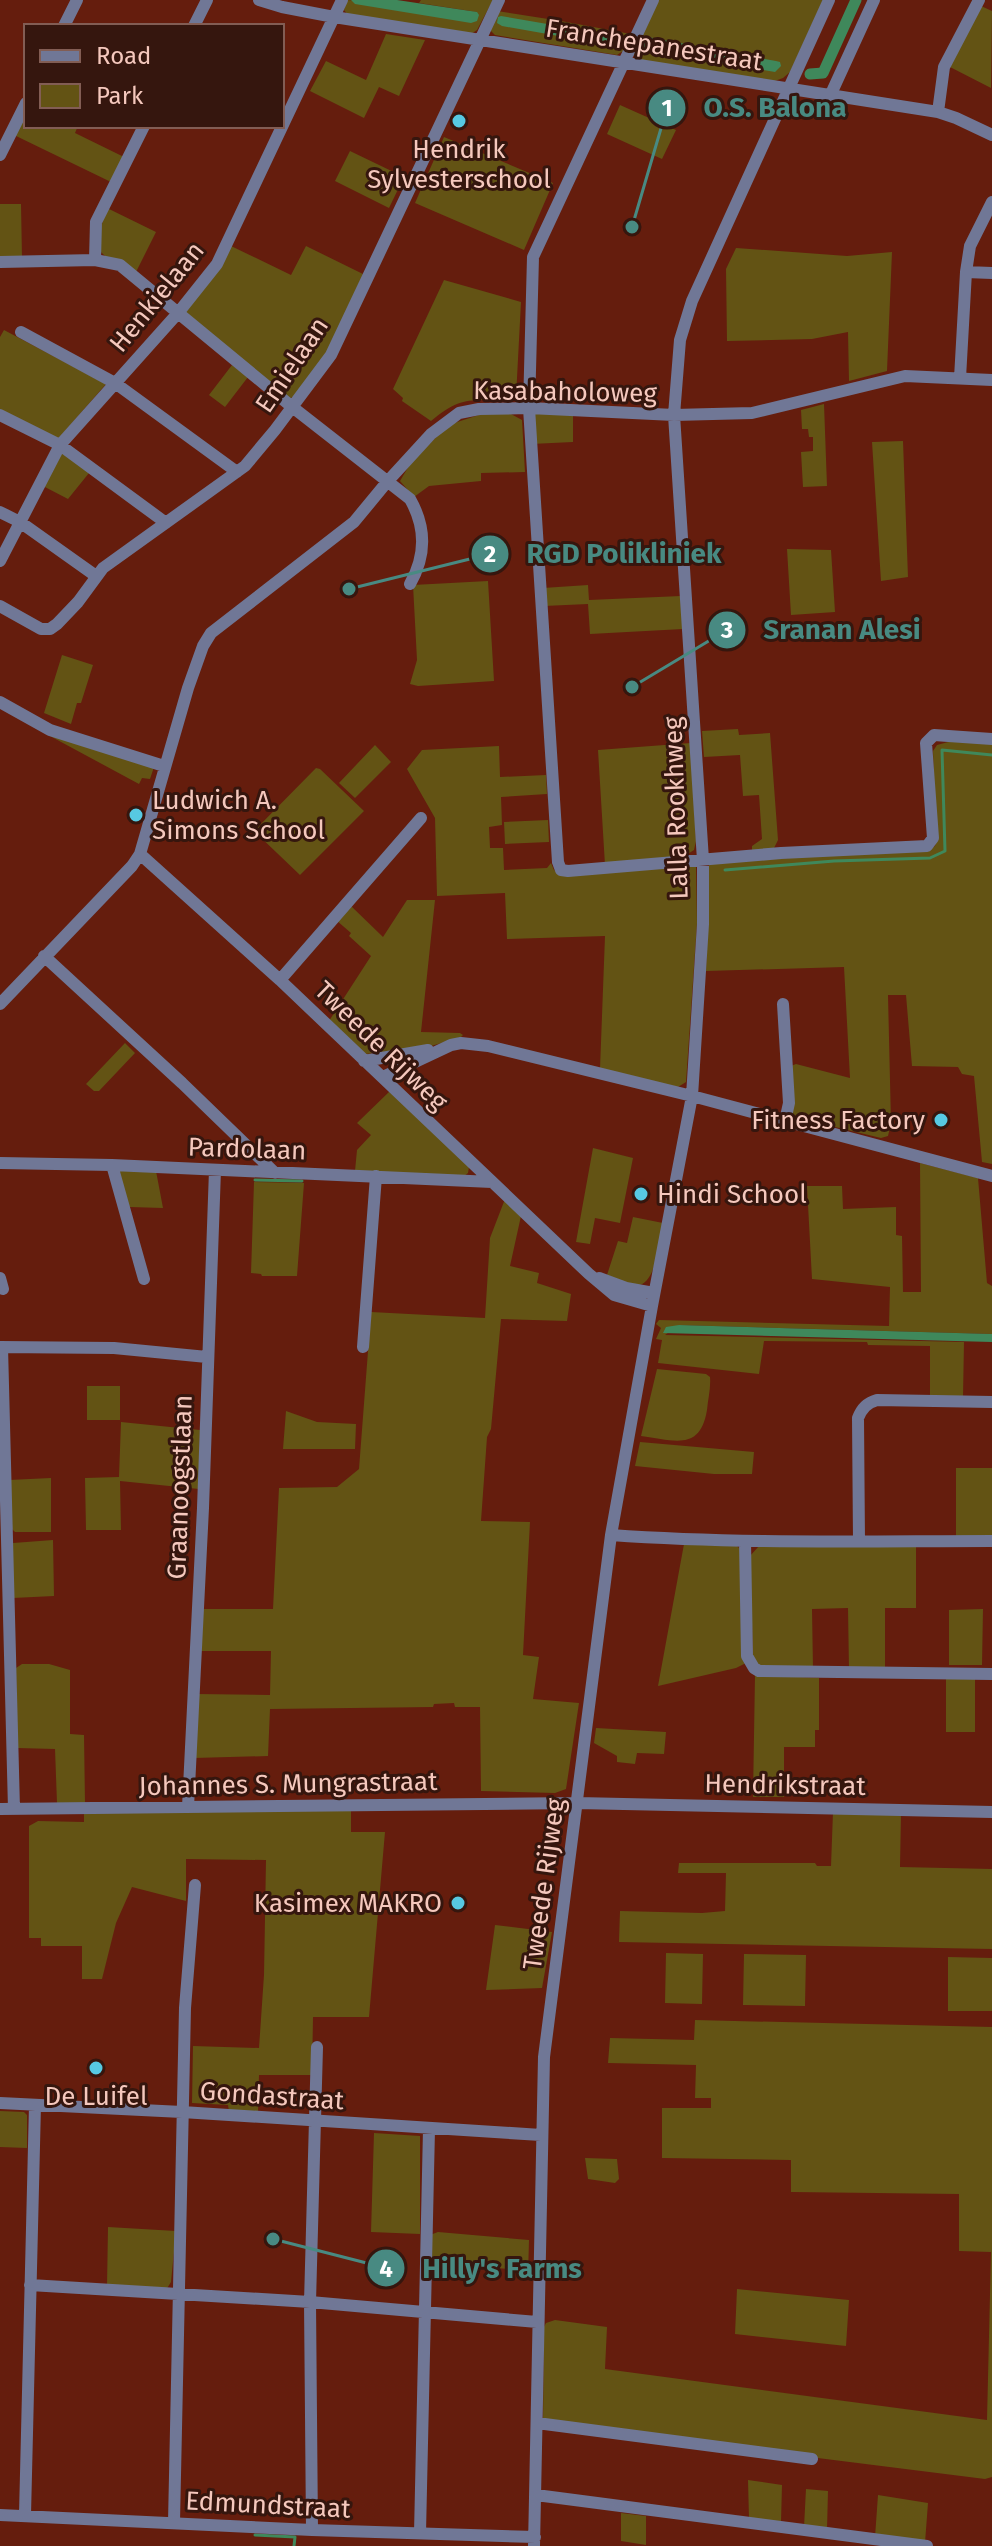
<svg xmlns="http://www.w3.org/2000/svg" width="992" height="2546" viewBox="0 0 992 2546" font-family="'Fira Sans',sans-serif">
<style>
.green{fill:#635314}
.water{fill:#3f885b}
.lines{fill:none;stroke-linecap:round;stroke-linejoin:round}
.stream{stroke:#3f885b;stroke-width:3}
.canal{stroke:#3f885b;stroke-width:11}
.minor{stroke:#707796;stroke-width:12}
.poi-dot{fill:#57c9e2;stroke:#35160e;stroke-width:3}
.labels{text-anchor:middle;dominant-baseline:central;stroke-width:6;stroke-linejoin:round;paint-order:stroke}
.street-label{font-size:26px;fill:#f5c8bd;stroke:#35160e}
.poi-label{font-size:26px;fill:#f5c8bd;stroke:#35160e}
.leader{fill:none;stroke:#488a82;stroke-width:3}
.callout-dot{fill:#488a82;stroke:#35160e;stroke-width:3}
.mark-label{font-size:24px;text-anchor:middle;font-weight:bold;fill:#fff}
.callout-label{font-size:28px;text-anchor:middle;font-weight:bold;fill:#488a82;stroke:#35160e;stroke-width:6;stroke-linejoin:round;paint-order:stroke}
</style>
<rect width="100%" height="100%" fill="#651d0d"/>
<path class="green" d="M347 0 477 12 419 3 421 0H493L477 30 471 34 348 15 344 10Z
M658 0H823L790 72 783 78 772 82 636 59 634 53Z
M981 6 992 11 991 88 950 67Z
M497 11 561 21 631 34 623 51 617 55 495 35 490 30Z
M386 34 425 40 399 96 379 87 364 118 310 91 326 61 366 80Z
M620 105 676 130 662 159 607 134Z
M26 112V126H78L75 133 124 157 111 182 14 135Z
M444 137 553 183 524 250 415 203Z
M350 151 404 177 389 208 335 181Z
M0 204H21L22 257H0Z
M107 208 156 232 136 272 107 258 100 251V230Z
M231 246 291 275 306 246 363 274 329 351 294 397 290 398 186 314V310Z
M736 248 847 256 892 252 887 371 849 381 848 332 812 339 727 341 726 269Z
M444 280 521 302 516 397 512 401C473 400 462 395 431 421L402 401 403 398 393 389Z
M4 330 106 384 58 439 0 410V337Z
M232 365 248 377 225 407 209 395Z
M824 404 827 486 803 487 801 452 813 451V437H809L808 429H802L801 410Z
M573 413V442L531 444 535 414Z
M482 414H511L522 420 525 472 481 473V481L429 486 414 497 400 481 410 464 448 425Z
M903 441 908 577 881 581 872 442Z
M62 453 89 473 68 499 43 486Z
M787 549 831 550 835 612 791 615Z
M488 581 494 681 418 686 410 684 417 660 413 585Z
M588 585 589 600 681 596 683 629 590 634 588 604 544 606 543 588Z
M62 655 93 665 81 703H77L71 724 44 713Z
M37 729 154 767 150 779 142 778 139 784Z
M738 729 739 735 770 733 778 840 773 850H752V846L762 839 759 795 743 796 740 755 704 757 702 731Z
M952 741 992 744V1164L982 1162 974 1076 962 1074 958 1067 912 1066 906 995H888L891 1123 888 1136 881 1138 802 1119 792 1114 791 1066 796 1064 850 1078 844 967 706 971 709 863 930 849 935 846 936 841 933 751 937 745Z
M691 743 696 841 694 850 683 857 605 865 598 750Z
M375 745 391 762 355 798 339 783Z
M499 746 500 777 546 775 547 794 501 797 502 825 489 827 490 848H503L504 870 547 868 551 863 554 870 559 873 691 865 696 867 697 923 686 1082 678 1087 600 1069 605 936 507 939 505 893 437 896 435 818 407 769 422 750Z
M316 768 320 769 364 811 300 875 254 831Z
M548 820 549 842 505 844 504 822Z
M407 900H435L421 1032 460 1033 463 1035 461 1037 428 1047 365 1054 329 1021 371 956 349 936 351 933 336 920 350 905 383 937Z
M125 1043 135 1053 99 1091H94L86 1084Z
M391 1090 469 1167 468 1173 463 1177 355 1171 357 1150 371 1135 357 1123Z
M593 1148 633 1158 620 1223 595 1218 590 1244 576 1242Z
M920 1163 978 1178 987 1283 992 1286V1334L679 1325 665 1335 964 1342 963 1397H930V1346L868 1345 867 1342 764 1341 759 1374 658 1363 662 1340 656 1339 661 1328 656 1324 659 1320 889 1326 890 1287 812 1279 807 1186H842L843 1209 896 1207V1235L902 1236 903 1292H921Z
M119 1170 156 1171 163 1208 130 1207 126 1203Z
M254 1182 304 1183 297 1276H262L261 1274 251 1273Z
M505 1199 521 1216 510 1266 539 1273 537 1283 571 1294 567 1321 501 1319 491 1429 487 1437 481 1521 530 1522 523 1655 539 1657 533 1699 579 1703 566 1789 555 1793 481 1791 480 1707H455L454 1703 434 1704 433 1707 270 1709 268 1756 194 1758 196 1694 270 1695 271 1651H198L200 1609H273L279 1488 337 1487 359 1469 371 1312 485 1318 490 1238Z
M633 1217 663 1223C660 1238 656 1286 637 1285 628 1285 616 1278 607 1275L618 1241 627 1243Z
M657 1369 706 1374 710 1377C711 1388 708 1399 707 1410 700 1452 674 1440 641 1436Z
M87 1386H120V1420H87Z
M286 1411 317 1422 356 1424 355 1449H283Z
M121 1422 200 1430 199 1489 120 1481 121 1530H86L85 1478 119 1477Z
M640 1442 754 1452 752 1474H714L635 1466Z
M956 1468H992V1537H956Z
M51 1478V1532H15L12 1529 9 1480Z
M53 1540 54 1596 13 1598V1543Z
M684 1544 736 1545 740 1549 746 1663 736 1668 658 1686Z
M916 1544V1608H885V1670H849L848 1608 812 1609 813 1669 762 1668 753 1659 750 1556 759 1546Z
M983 1609 982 1665H949V1610Z
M22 1664H49L70 1670V1734L84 1735 85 1803H57L55 1749 17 1748 16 1668Z
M755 1675 819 1678V1730H815V1747H784V1797H753Z
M946 1678H975V1732H946Z
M596 1728 666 1732 664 1754 637 1753 635 1764 617 1762V1756L594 1743Z
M351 1810V1832H385L369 2017H313L312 2075H259L258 2114 229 2112 228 2105 192 2103 193 2046 259 2048 264 1975 266 1860 186 1859V1901L132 1887 116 1923 102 1979H82V1946H41V1938H29V1826L38 1821 84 1822V1813Z
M833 1812 901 1813 900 1867 992 1869V1949L619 1942 620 1911 702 1913 725 1911 726 1873H678L679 1863H815L817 1866H831Z
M495 1925 552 1932 542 1988 486 1990Z
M666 1953 703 1954 702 2004 665 2003Z
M744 1954 806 1955 805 2006 743 2005Z
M948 1957 992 1958V2011H948Z
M695 2020 992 2027V2477L985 2479 548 2424 543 2421 544 2327 546 2323 555 2320 607 2327 605 2369 987 2420 991 2252 959 2251V2194L791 2192V2160L662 2158V2108H711V2098H695L696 2065 608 2063 610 2038 694 2040Z
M0 2111 24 2112 27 2115V2148L0 2147Z
M374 2133 420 2136V2234L371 2232Z
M585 2158 617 2159 619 2179 615 2183 588 2179Z
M108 2227 176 2231 171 2282 166 2290 107 2287Z
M438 2232 529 2240 528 2276 518 2275V2270L429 2261 430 2235Z
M737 2289 849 2300 846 2346 735 2334Z
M748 2480 782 2485 781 2522 749 2518Z
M806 2489 828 2491 827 2530 804 2527Z
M878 2495 928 2503 925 2543 875 2537Z
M621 2513 646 2516V2545L621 2541Z"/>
<path class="water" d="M351 0H397L477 12 479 15 477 21 471 23 355 4Z
M501 16 617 36 622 43 615 46 502 26 497 23 498 17Z
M648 37 776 61 780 62 781 66 775 72 644 50 641 47V41Z
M679 1325 992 1334V1342L663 1333 666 1327Z"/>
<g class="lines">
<path class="stream" d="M725 870 834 861 930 858 945 851 942 750 992 755
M255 1180 302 1181
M255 2535 295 2537 294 2546"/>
<path class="canal" d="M810 74 823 73 856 0"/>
<path class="minor" d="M259 0 282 7 334 17 938 112 956 118 992 135
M653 0 533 257 529 408 558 862 561 870 568 871 781 853 927 846 933 838 926 743 934 735 992 739
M64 26 77 0
M194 26 207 0
M830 96 874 0
M938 112 944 67 979 0
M0 155 26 103
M95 260 96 222 144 126
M0 262 95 260 120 265 291 406 410 499C426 527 426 556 410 584
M966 272 992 273
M21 332 115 383 237 472
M960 378 966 272 970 246 992 202
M0 415 60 445 166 523
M0 512 20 522 96 576
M0 561 60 445 178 313 217 264 342 0
M0 606 41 629H50L57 624 78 602 103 568 245 466 275 430 331 355 499 0
M0 702 50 730 164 766
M140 854 280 980 589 1274 614 1295 652 1306
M44 956 182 1083 275 1173
M280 980 421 818
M0 1004 132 866 140 854 188 688 203 646 211 633 354 522 387 482 431 434 459 413 479 409 529 408 674 415 752 413 905 376 992 380
M783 1004 789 1103 785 1121
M364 1061 428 1050
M383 1077 451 1045 461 1043 488 1046 692 1096 992 1176
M0 1163 112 1165 492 1182
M112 1165 144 1279
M0 1278 3 1289
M599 1278 626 1288 654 1293
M0 1347 114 1348 207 1357
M2 1347 14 1809
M363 1347 376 1176
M611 1535C738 1544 865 1541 992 1541
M745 1541 747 1656 754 1668 759 1671 992 1674
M859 1541 858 1418C862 1408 867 1403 877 1400L992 1402
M188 1807 203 1508 215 1170
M0 1809 577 1803 992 1812
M0 2103 182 2112 541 2135
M30 2285 310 2302 537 2322
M537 2423 812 2459
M536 2495 927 2546
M0 2515 312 2530 535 2537
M25 2515 35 2105
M174 2522 185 2008 195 1885
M312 2530 310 2302 317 2047
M420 2533 429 2129
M534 2546 544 2057 611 1535 652 1306 692 1096 703 924V860L674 415 680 340 692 301 829 0"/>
</g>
<g class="poi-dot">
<circle cx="459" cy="121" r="8"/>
<circle cx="136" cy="815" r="8"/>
<circle cx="941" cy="1120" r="8"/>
<circle cx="641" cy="1194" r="8"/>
<circle cx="458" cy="1903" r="8"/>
<circle cx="96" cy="2068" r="8"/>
</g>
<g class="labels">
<g class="street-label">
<text transform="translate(654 45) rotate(9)">Franchepanestraat</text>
<text transform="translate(157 297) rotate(-51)">Henkielaan</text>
<text transform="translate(292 365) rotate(-56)">Emielaan</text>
<text transform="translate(565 392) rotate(1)">Kasabaholoweg</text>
<text transform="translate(676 808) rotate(-92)">Lalla Rookhweg</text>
<text transform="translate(381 1046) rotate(44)">Tweede Rijweg</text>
<text transform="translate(247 1149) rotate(2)">Pardolaan</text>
<text transform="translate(180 1487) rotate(-88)">Graanoogstlaan</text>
<text transform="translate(288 1784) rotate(-1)">Johannes S. Mungrastraat</text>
<text transform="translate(785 1785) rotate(1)">Hendrikstraat</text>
<text transform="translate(544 1884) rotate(-82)">Tweede Rijweg</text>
<text transform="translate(272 2096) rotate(4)">Gondastraat</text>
<text transform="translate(268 2505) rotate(3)">Edmundstraat</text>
</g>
<g class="poi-label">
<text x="459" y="149">Hendrik<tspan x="459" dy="30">Sylvesterschool</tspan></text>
<text x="152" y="800" text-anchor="start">Ludwich A.<tspan x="152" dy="30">Simons School</tspan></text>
<text x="925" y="1120" text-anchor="end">Fitness Factory</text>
<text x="657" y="1194" text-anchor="start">Hindi School</text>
<text x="442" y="1903" text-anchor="end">Kasimex MAKRO</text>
<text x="96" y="2096">De Luifel</text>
</g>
</g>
<path class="leader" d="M632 227L667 108M349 589L490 554M632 687L727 630M273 2239L386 2268"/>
<g class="callout-dot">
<circle cx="632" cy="227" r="8"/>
<circle cx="349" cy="589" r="8"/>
<circle cx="632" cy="687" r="8"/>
<circle cx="273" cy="2239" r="8"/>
<circle cx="667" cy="108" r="20"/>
<circle cx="490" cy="554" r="20"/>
<circle cx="727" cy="630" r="20"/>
<circle cx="386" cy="2268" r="20"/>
</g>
<g class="mark-label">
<text x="667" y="116">1</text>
<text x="490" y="562">2</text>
<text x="727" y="638">3</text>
<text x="386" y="2277">4</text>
</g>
<g class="callout-label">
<text x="775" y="117">O.S. Balona</text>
<text x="624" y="563">RGD Polikliniek</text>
<text x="842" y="639">Sranan Alesi</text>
<text x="502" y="2278">Hilly's Farms</text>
</g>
<rect x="24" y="24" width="260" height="104" fill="#35160e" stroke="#825d54" stroke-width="2"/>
<rect x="40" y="50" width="40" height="12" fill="#707796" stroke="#825d54" stroke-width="2"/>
<text x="96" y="64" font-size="24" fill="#f5c8bd">Road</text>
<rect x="40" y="84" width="40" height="24" fill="#635314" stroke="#825d54" stroke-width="2"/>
<text x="96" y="104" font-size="24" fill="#f5c8bd">Park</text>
</svg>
